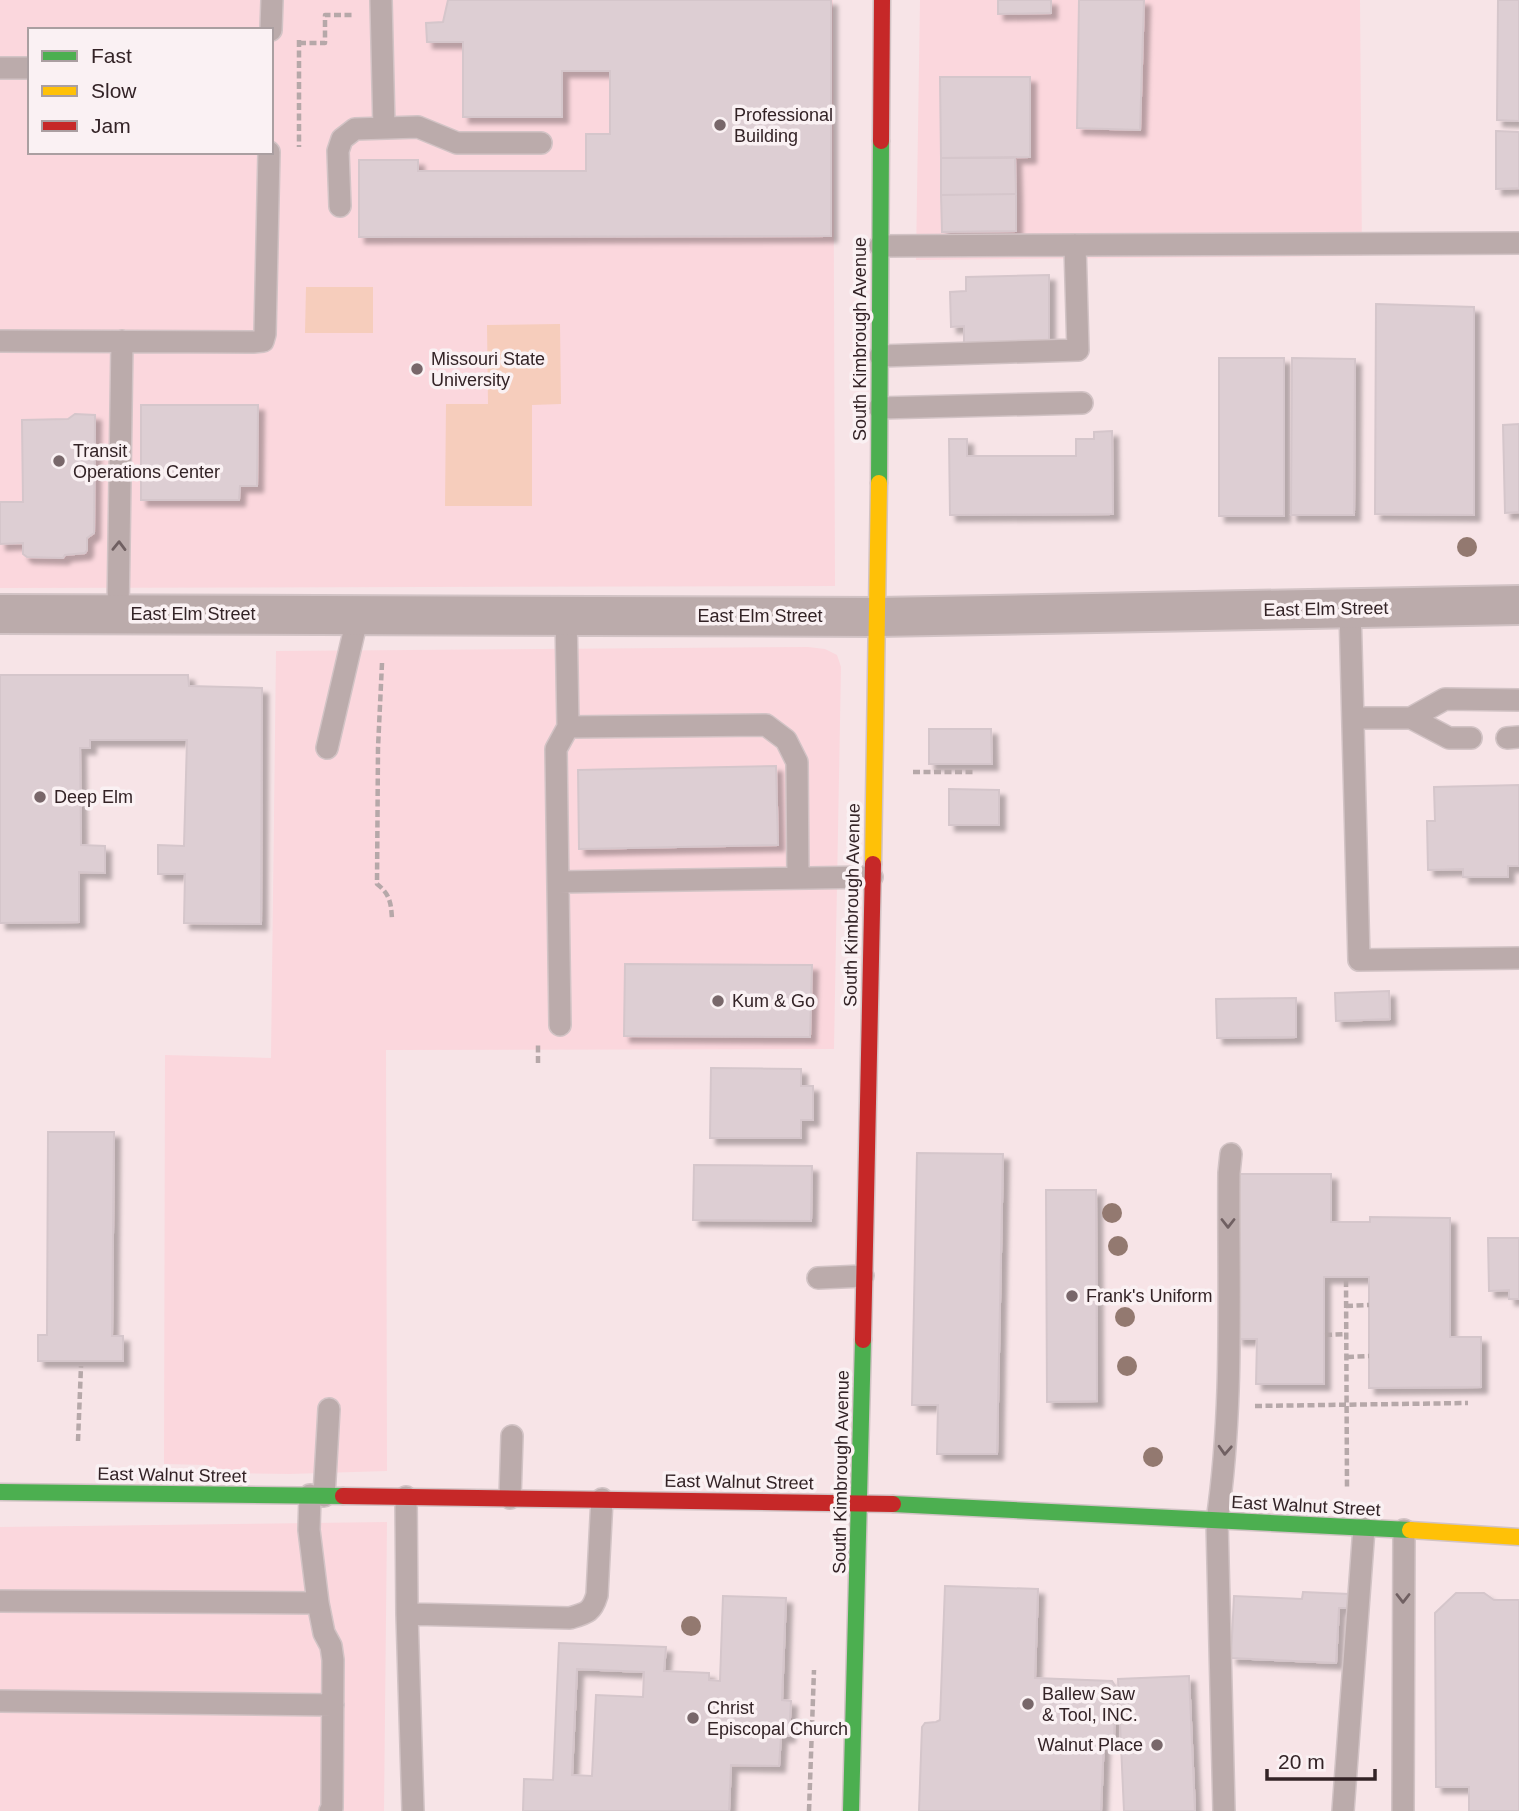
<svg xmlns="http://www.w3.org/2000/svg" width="1519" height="1811" viewBox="0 0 1519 1811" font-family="Arial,sans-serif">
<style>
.built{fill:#fbd7dd;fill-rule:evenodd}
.green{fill:#f6cdbc}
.building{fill:#ddced3;stroke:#d5c6cb;stroke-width:2;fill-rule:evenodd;filter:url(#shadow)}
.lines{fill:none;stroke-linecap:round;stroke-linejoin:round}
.lane-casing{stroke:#d2c3c5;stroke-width:24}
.street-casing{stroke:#d2c3c5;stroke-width:42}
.fast-casing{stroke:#d2c3c5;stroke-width:19}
.slow-casing{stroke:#d2c3c5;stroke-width:19}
.jam-casing{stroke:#d2c3c5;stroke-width:19}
.path{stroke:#b6a8a9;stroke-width:4.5;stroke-dasharray:7 3.5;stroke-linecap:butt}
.lane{stroke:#bbabab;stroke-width:21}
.street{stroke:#bbabab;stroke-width:38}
.fast{stroke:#4caf50;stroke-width:16}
.slow{stroke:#ffc107;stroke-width:16}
.jam{stroke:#c62828;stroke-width:16}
.tree{fill:#937970}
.oneway{stroke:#706062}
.poi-dot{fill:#78676a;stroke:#faf1f3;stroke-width:2.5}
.labels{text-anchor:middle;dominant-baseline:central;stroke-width:7;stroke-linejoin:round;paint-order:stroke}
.poi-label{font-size:18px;fill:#332326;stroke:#faf1f3;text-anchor:start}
.street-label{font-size:18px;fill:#332326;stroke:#faf1f3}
</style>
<defs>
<filter id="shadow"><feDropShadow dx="6" dy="6" stdDeviation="2" flood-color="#0004"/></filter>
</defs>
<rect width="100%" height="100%" fill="#f7e4e7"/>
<path class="built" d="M0 0H833L835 586 0 588ZM30 30H271V152H30Z
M920 0H1360L1362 256 916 260Z
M808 647 825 649 837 655 841 667 834 1049 386 1050 387 1471 289 1474 219 1473 205 1465 164 1464 165 1055 271 1058 276 651Z
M387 1522 384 1811H0V1527Z"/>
<path class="green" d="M306 287H373V333H305Z
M560 324 561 404 532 405V506H445L446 404H488L487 325Z"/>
<path class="building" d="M448 0H831V236L359 237V160H418V171H586V134H610V71H562V117H463V42H427L426 23 443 22Z
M998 0H1051V13L998 14Z
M1079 0H1144L1140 130 1077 128Z
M1498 0H1519V121L1497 120Z
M940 77H1030V157L941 158Z
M1496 131 1519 132V188L1496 189Z
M941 158H1015L1016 194 941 195Z
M1016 194V231L942 232 941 195Z
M1049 275V342L964 344V326L951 327 950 292 966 291V277Z
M1376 304 1474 307V515L1375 514Z
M1219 358H1284V516H1219Z
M1292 358 1355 359 1354 515H1291Z
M141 405H258L257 486H240L239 500H141Z
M75 414 95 415 94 533 87 538V550L85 553 65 555 63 558 27 557 23 554V543L0 544V502H23L22 420 68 419Z
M1519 424V512L1505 513 1503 425Z
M1112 431 1113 514 950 515 949 439H967V456H1076V439H1094V432Z
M0 675H188L189 686 262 688 261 924 184 923 185 874H158V845L184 846 187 740H90V748H80L81 845 105 846V873L79 872V922L0 923Z
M929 729H991L992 764H929Z
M776 766 778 845 579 849 578 770Z
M1519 785V866H1508V877H1463V869L1428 870 1427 821H1435L1434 787Z
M949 789 999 790V825H949Z
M625 964 812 965 810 1037 624 1036Z
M1389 991 1390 1019 1336 1021 1335 993Z
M1296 998V1037L1217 1038 1216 999Z
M711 1068 801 1069V1086H813V1120H801V1138H710Z
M48 1132H114L112 1336H123V1361H38V1335H47Z
M917 1153 1003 1154 997 1454H937L938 1405H912Z
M694 1165 812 1166 811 1221 693 1220Z
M1238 1174H1331V1222H1370V1217L1450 1218V1337H1481V1387L1369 1388V1277H1324V1384H1256L1257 1339H1237Z
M1046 1190H1096L1097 1401 1047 1402Z
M1488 1238H1519V1299H1509V1290L1489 1291Z
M945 1586 1038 1589 1035 1678 1112 1681 1116 1687 1114 1738H1104L1101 1811H919L922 1727 925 1723 936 1722 940 1720Z
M1303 1592 1349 1594 1348 1608H1339L1336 1663 1231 1658 1234 1596 1302 1599Z
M1456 1593H1484L1494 1600H1519V1811H1469V1787H1436L1435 1613Z
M723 1596 786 1598 782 1700 791 1701 789 1736H781L779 1766 731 1765 729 1811H523L524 1779 553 1780 559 1643 666 1647 664 1671 709 1673V1680L720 1681ZM577 1669 644 1672 643 1697 596 1695 592 1776 572 1775Z
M1189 1676 1195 1811H1124L1118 1679Z"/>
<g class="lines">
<defs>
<path id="lane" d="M381 0 384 128
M271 30 272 0
M0 68H30
M340 206 338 151 342 139 355 129 418 127 457 143H541
M880 246 1519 243
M0 341 253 342 263 341 265 334 269 152
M880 356 1078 350 1075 245
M879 408 1082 403
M1350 608 1359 960 1519 958
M118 614 122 341
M1353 718H1411L1449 738H1471
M1411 718 1445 699 1519 700
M568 727 766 725 786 740 797 762 798 878
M1507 738 1519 737
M327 748 358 615
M558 882 872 877
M560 1025 556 749 568 727 566 615
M818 1278 863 1276
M310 1495 309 1530 318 1603 324 1633 331 1646 333 1660 332 1808 330 1811
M324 1496 329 1409
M406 1497 407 1614 570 1618C587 1613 592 1612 597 1595L602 1499
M510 1498 512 1436
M0 1601 318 1603
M407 1614 413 1811
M0 1701 333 1705
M1224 1811 1217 1521C1234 1406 1228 1288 1229 1173L1231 1154
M1343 1811 1364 1528
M1403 1811 1404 1530"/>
<path id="street" d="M0 614 878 617 1519 605"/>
<path id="fast" d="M879 483 881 141
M0 1492 343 1496
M893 1504 1410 1530
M851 1811 863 1340"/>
<path id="slow" d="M873 864 879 483
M1410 1530 1519 1537"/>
<path id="jam" d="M881 141 882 0
M863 1340 873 864
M343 1496 893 1504"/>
</defs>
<use href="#lane" class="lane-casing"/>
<use href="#street" class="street-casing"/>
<use href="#fast" class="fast-casing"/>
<use href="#slow" class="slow-casing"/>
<use href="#jam" class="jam-casing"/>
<path class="path" d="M299 40V147
M299 43H325V15H353
M382 663 378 748 377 884C390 894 391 903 392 919
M913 772H975
M538 1063V1043
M1346 1280 1347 1487
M1346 1306 1369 1305
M1325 1335 1346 1334
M1347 1357 1369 1356
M1255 1406 1468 1403
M78 1441 81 1366
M809 1811 814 1670"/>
<use href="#lane" class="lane"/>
<use href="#street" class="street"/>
<use href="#fast" class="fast"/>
<use href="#slow" class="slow"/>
<use href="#jam" class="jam"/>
</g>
<g class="tree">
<circle cx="1467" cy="547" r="10"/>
<circle cx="1112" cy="1213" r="10"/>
<circle cx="1118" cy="1246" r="10"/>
<circle cx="1125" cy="1317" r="10"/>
<circle cx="1127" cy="1366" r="10"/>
<circle cx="1153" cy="1457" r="10"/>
<circle cx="691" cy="1626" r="10"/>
</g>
<defs><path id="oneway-chevron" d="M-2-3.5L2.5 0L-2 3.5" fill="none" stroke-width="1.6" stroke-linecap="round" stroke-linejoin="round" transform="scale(1.75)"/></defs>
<g class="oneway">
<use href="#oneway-chevron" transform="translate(119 546) rotate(-89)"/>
<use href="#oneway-chevron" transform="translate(1228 1223) rotate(90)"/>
<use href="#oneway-chevron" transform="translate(1225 1450) rotate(93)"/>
<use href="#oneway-chevron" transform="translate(1403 1598) rotate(90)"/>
</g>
<g class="poi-dot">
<circle cx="720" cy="125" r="7"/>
<circle cx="417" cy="369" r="7"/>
<circle cx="59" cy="461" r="7"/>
<circle cx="40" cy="797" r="7"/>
<circle cx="718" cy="1001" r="7"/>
<circle cx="1072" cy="1296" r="7"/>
<circle cx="1028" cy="1704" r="7"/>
<circle cx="693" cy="1718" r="7"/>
<circle cx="1157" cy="1745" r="7"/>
</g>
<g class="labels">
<g class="poi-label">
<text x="734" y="115">Professional<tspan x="734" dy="21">Building</tspan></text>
<text x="431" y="359">Missouri State<tspan x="431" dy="21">University</tspan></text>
<text x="73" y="451">Transit<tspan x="73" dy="21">Operations Center</tspan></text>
<text x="54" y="797">Deep Elm</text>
<text x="732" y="1001">Kum &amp; Go</text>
<text x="1086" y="1296">Frank's Uniform</text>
<text x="1042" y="1694">Ballew Saw<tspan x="1042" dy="21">&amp; Tool, INC.</tspan></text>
<text x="707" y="1708">Christ<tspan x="707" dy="21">Episcopal Church</tspan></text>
<text x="1143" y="1745" text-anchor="end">Walnut Place</text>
</g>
<g class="street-label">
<text transform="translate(860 339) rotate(-90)">South Kimbrough Avenue</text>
<text transform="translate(1326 609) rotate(-1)">East Elm Street</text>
<text x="193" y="614">East Elm Street</text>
<text x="760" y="616">East Elm Street</text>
<text transform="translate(852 905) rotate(-89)">South Kimbrough Avenue</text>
<text transform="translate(841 1472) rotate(-89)">South Kimbrough Avenue</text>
<text transform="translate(172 1475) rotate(1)">East Walnut Street</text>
<text transform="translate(739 1482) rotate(1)">East Walnut Street</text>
<text transform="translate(1306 1506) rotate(3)">East Walnut Street</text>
</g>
</g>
<rect x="28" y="28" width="245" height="126" fill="#faf1f3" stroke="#aa9fa1" stroke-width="2"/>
<rect x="42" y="51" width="35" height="10" fill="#4caf50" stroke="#aa9fa1" stroke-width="2"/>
<text x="91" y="63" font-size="21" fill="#332326">Fast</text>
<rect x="42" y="86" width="35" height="10" fill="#ffc107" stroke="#aa9fa1" stroke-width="2"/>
<text x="91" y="98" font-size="21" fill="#332326">Slow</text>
<rect x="42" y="121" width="35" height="10" fill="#c62828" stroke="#aa9fa1" stroke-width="2"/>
<text x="91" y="133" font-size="21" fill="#332326">Jam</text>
<path d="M1267 1769v10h108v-10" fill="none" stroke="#332326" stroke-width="3.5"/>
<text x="1278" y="1769" font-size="21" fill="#332326" stroke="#faf1f3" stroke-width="5" paint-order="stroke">20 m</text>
</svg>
